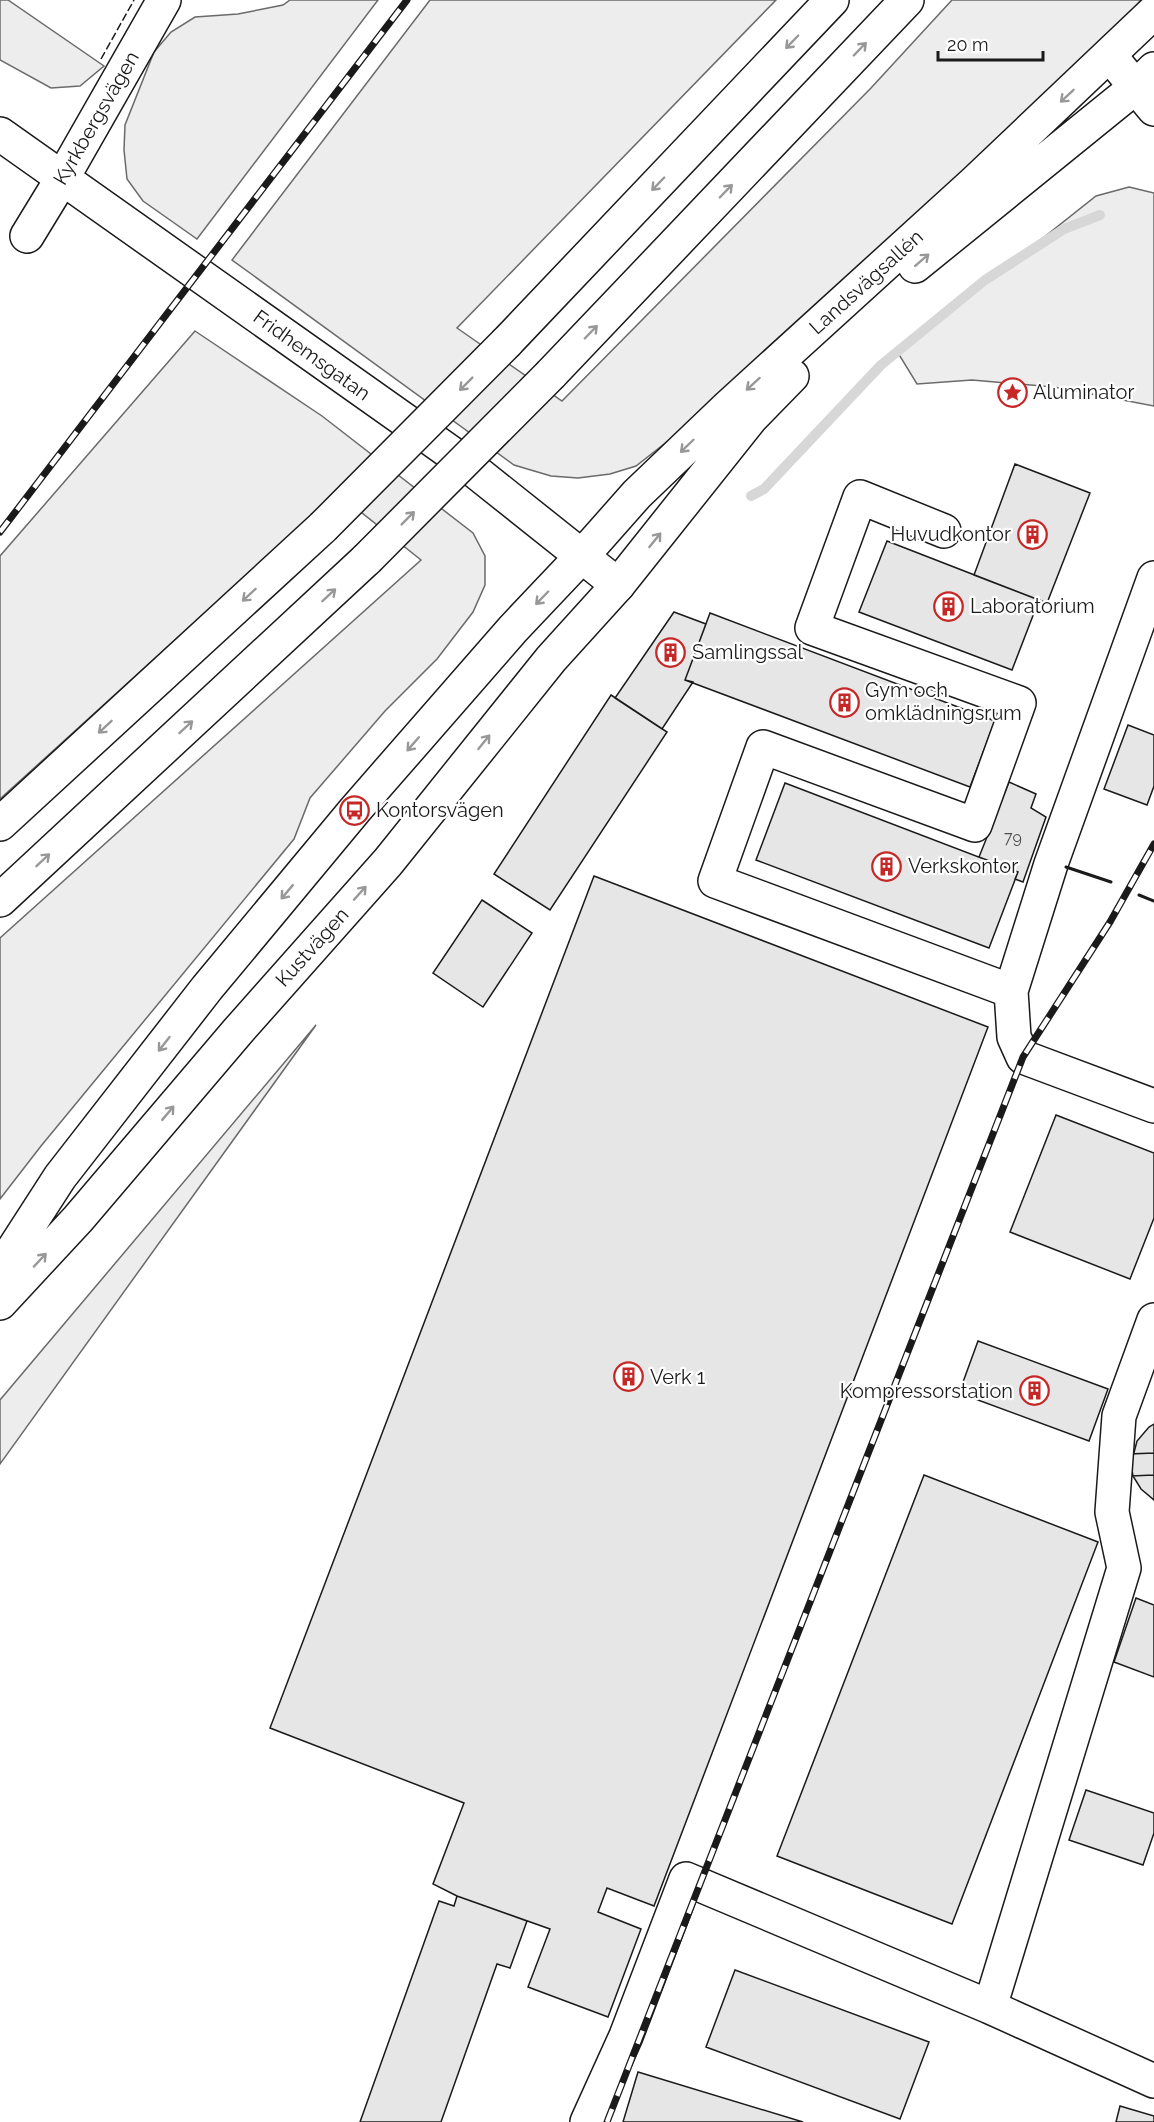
<svg xmlns="http://www.w3.org/2000/svg" width="1154" height="2122" viewBox="0 0 1154 2122" font-family="Raleway,sans-serif">
<style>
.green{fill:#ededed;stroke:#6a6a6a;stroke-width:1.5}
.lines{fill:none;stroke-linecap:round;stroke-linejoin:round}
.stream{stroke:#d7d7d7;stroke-width:10}
.building{fill:#e6e6e6;stroke:#1a1a1a;stroke-width:1.5}
.minor-casing{stroke:#1a1a1a;stroke-width:36}
.major-casing{stroke:#1a1a1a;stroke-width:36}
.highway-casing{stroke:#1a1a1a;stroke-width:36}
.minor{stroke:#fff;stroke-width:33}
.major{stroke:#fff;stroke-width:33}
.highway{stroke:#fff;stroke-width:33}
.rail-casing{stroke:#1a1a1a;stroke-width:7}
.rail{stroke:#fff;stroke-width:4.5;stroke-dasharray:14;stroke-linecap:butt}
.highway-bridge-casing{stroke:#1a1a1a;stroke-width:36;stroke-linecap:butt}
.highway-bridge{stroke:#fff;stroke-width:33}
.fence{stroke:#1a1a1a;stroke-width:1.5;stroke-dasharray:8 3;stroke-linecap:butt}
.wall{stroke:#1a1a1a;stroke-width:3}
.oneway{stroke:#989898}
.labels{text-anchor:middle;dominant-baseline:central;stroke-width:4.5;stroke-linejoin:round;paint-order:stroke}
.number-label{font-size:16px;fill:#4d4d4d}
.street-label{font-size:20px;fill:#1a1a1a;stroke:#fff}
.poi-label{font-size:20px;fill:#1a1a1a;stroke:#fff;text-anchor:start}
</style>
<rect width="100%" height="100%" fill="#fff"/>
<path class="green" d="M0 0H8L104 66 80 86 51 88 0 60Z
M290 0H378L197 239 143 201 127 179 124 150 125 125 154 52 171 32 195 17 238 14 283 5Z
M430 0H776L457 328 562 401 871 88 952 0H1141L1093 57 682 430 636 466 610 474 578 478 551 476 514 465 232 260Z
M1129 187 1154 193V406L1054 387 972 380 917 384 898 353 1096 196Z
M195 331 322 416 473 533 485 556V585L473 612 437 659 385 711 310 798 294 839 41 1146 0 1199V938L421 560 337 493 0 799V556Z
M316 1025 0 1464V1400Z"/>
<g class="lines">
<path class="stream" d="M751 496 764 489 881 365 985 280 1064 229 1100 215"/>
</g>
<path class="building" d="M1015 464 1090 493 1047 603 974 575Z
M887 541 1039 600 1012 670 859 612Z
M674 612 706 624 685 680 693 682 662 729 615 698Z
M710 613 995 721 970 787 685 680Z
M611 695 667 732 550 910 494 874Z
M1128 725 1154 735V786L1147 805 1104 789Z
M1009 782 1036 794 1031 808 1046 817 1023 882 1015 879 1018 872 979 857Z
M785 783 1018 872 989 948 756 860Z
M594 876 988 1027 654 1906 607 1888 598 1912 641 1929 608 2017 528 1987 550 1929 457 1896 433 1884 464 1803 270 1728Z
M482 900 532 933 483 1007 433 973Z
M1056 1115 1154 1153V1218L1130 1279 1010 1232Z
M978 1341 1108 1389 1089 1441 959 1393Z
M1154 1424V1500L1141 1489 1133 1476 1131 1464 1137 1441 1149 1427Z
M1154 1453V1475L1131 1476 1129 1454Z
M924 1475 1098 1542 952 1924 777 1856Z
M1136 1598 1154 1605V1677L1114 1662Z
M1086 1790 1154 1813V1833L1143 1865 1069 1840Z
M457 1896 527 1921 510 1968 497 1964 441 2122H360L439 1901 454 1906Z
M735 1970 929 2042 900 2119 706 2047Z
M638 2072 803 2122H623Z
M1120 2106 1154 2116V2122H1116Z"/>
<g class="lines">
<defs>
<path id="minor" d="M1110 56 1154 109
M0 134 461 460 618 585
M27 236 63 177 164 0
M944 531 860 497 812 628 1019 703 975 825 763 747 715 881 1011 991
M1154 578 1051 864 1011 991 1014 1037 1023 1057 1154 1106
M990 2007 1124 1568 1112 1512 1119 1416 1154 1320
M587 2122 626 2036 686 1879 990 2007 1154 2081"/>
<path id="major" d="M915 266 1137 86 1154 69
M0 1270 60 1177 207 988 355 810 513 629 583 555 637 494 729 406 974 183 1154 12
M0 1303 78 1219 238 1031 388 862 551 659 618 585 751 418 792 376"/>
<path id="highway" d="M507 342 832 0
M551 374 907 0
M0 824 323 527
M0 900 367 559"/>
</defs>
<use href="#minor" class="minor-casing"/>
<use href="#major" class="major-casing"/>
<use href="#highway" class="highway-casing"/>
<use href="#minor" class="minor"/>
<use href="#major" class="major"/>
<use href="#highway" class="highway"/>
<defs>
<path id="rail" d="M0 532 407 0
M607 2122 1023 1057 1110 922 1154 844"/>
</defs>
<use href="#rail" class="rail-casing"/>
<use href="#rail" class="rail"/>
<defs>
<path id="highway-bridge" d="M323 527 507 342
M367 559 551 374"/>
</defs>
<use href="#highway-bridge" class="highway-bridge-casing"/>
<use href="#highway-bridge" class="highway-bridge"/>
<path class="fence" d="M101 59 134 0"/>
<path class="wall" d="M1066 867 1111 882
M1139 895 1154 901"/>
</g>
<defs><path id="oneway-shaft" d="M-6 0H5M1.5-3L5.5 0L1.5 3" fill="none" stroke-width="1.6" stroke-linecap="round" stroke-linejoin="round" transform="scale(1.5)"/></defs>
<g class="oneway">
<use href="#oneway-shaft" transform="translate(792 42) rotate(134)"/>
<use href="#oneway-shaft" transform="translate(860 49) rotate(-46)"/>
<use href="#oneway-shaft" transform="translate(1067 96) rotate(137)"/>
<use href="#oneway-shaft" transform="translate(658 184) rotate(134)"/>
<use href="#oneway-shaft" transform="translate(726 191) rotate(-46)"/>
<use href="#oneway-shaft" transform="translate(922 260) rotate(-41)"/>
<use href="#oneway-shaft" transform="translate(591 332) rotate(-46)"/>
<use href="#oneway-shaft" transform="translate(466 384) rotate(135)"/>
<use href="#oneway-shaft" transform="translate(753 384) rotate(138)"/>
<use href="#oneway-shaft" transform="translate(687 446) rotate(136)"/>
<use href="#oneway-shaft" transform="translate(408 518) rotate(-45)"/>
<use href="#oneway-shaft" transform="translate(655 540) rotate(-51)"/>
<use href="#oneway-shaft" transform="translate(249 595) rotate(137)"/>
<use href="#oneway-shaft" transform="translate(329 595) rotate(-43)"/>
<use href="#oneway-shaft" transform="translate(542 598) rotate(134)"/>
<use href="#oneway-shaft" transform="translate(105 727) rotate(137)"/>
<use href="#oneway-shaft" transform="translate(186 727) rotate(-43)"/>
<use href="#oneway-shaft" transform="translate(484 742) rotate(-51)"/>
<use href="#oneway-shaft" transform="translate(413 744) rotate(131)"/>
<use href="#oneway-shaft" transform="translate(43 860) rotate(-43)"/>
<use href="#oneway-shaft" transform="translate(287 892) rotate(130)"/>
<use href="#oneway-shaft" transform="translate(360 893) rotate(-48)"/>
<use href="#oneway-shaft" transform="translate(164 1044) rotate(128)"/>
<use href="#oneway-shaft" transform="translate(168 1113) rotate(-50)"/>
<use href="#oneway-shaft" transform="translate(40 1260) rotate(-47)"/>
</g>
<defs>
<symbol id="sight-ring" viewBox="-11 -11 22 22"><circle r="9.5" fill="#fff" stroke="#c62828" stroke-width="1.5"/><path d="M0-6L1.8-2.2L6-1.7L2.9 1.2L3.7 5.4L0 3.3L-3.7 5.4L-2.9 1.2L-6-1.7L-1.8-2.2Z" fill="#c62828"/></symbol>
<symbol id="building-ring" viewBox="-11 -11 22 22"><circle r="9.5" fill="#fff" stroke="#c62828" stroke-width="1.5"/><path d="M-4-6H4V6H1V3H-1V6H-4ZM-2.5-4.3h1.7v1.8h-1.7ZM.8-4.3h1.7v1.8H.8ZM-2.5-1h1.7V.8h-1.7ZM.8-1h1.7V.8H.8Z" fill="#c62828"/></symbol>
<symbol id="bus-ring" viewBox="-11 -11 22 22"><circle r="9.5" fill="#fff" stroke="#c62828" stroke-width="1.5"/><path d="M-5-6H5V4H4V6H2V4H-2V6H-4V4H-5ZM-3.5-4V0h7V-4ZM-3.5 1.2v1.5H-2V1.2ZM2 1.2v1.5H3.5V1.2Z" fill="#c62828"/></symbol>
</defs>
<g fill-rule="evenodd">
<use href="#sight-ring" x="996" y="376" width="33" height="33"/>
<use href="#building-ring" x="1016" y="518" width="33" height="33"/>
<use href="#building-ring" x="932" y="590" width="33" height="33"/>
<use href="#building-ring" x="654" y="636" width="33" height="33"/>
<use href="#building-ring" x="828" y="686" width="33" height="33"/>
<use href="#bus-ring" x="338" y="794" width="33" height="33"/>
<use href="#building-ring" x="870" y="850" width="33" height="33"/>
<use href="#building-ring" x="612" y="1360" width="33" height="33"/>
<use href="#building-ring" x="1018" y="1374" width="33" height="33"/>
</g>
<g class="labels">
<g class="number-label">
<text x="1013" y="837">79</text>
</g>
<g class="street-label">
<text transform="translate(96 118) rotate(-60)">Kyrkbergsvägen</text>
<text transform="translate(866 282) rotate(-42)">Landsvägsallén</text>
<text transform="translate(312 355) rotate(36)">Fridhemsgatan</text>
<text transform="translate(312 947) rotate(-48)">Kustvägen</text>
</g>
<g class="poi-label">
<text x="1033" y="392">Aluminator</text>
<text x="1011" y="534" text-anchor="end">Huvudkontor</text>
<text x="970" y="606">Laboratorium</text>
<text x="692" y="652">Samlingssal</text>
<text x="865" y="690">Gym och<tspan x="865" dy="23">omklädningsrum</tspan></text>
<text x="376" y="810">Kontorsvägen</text>
<text x="908" y="866">Verkskontor</text>
<text x="650" y="1377">Verk 1</text>
<text x="1013" y="1391" text-anchor="end">Kompressorstation</text>
</g>
</g>
<path d="M938 51v9h105v-9" fill="none" stroke="#1a1a1a" stroke-width="3"/>
<text x="947" y="51" font-size="18" fill="#1a1a1a" stroke="#ffffff" stroke-width="4.5" paint-order="stroke">20 m</text>
</svg>
